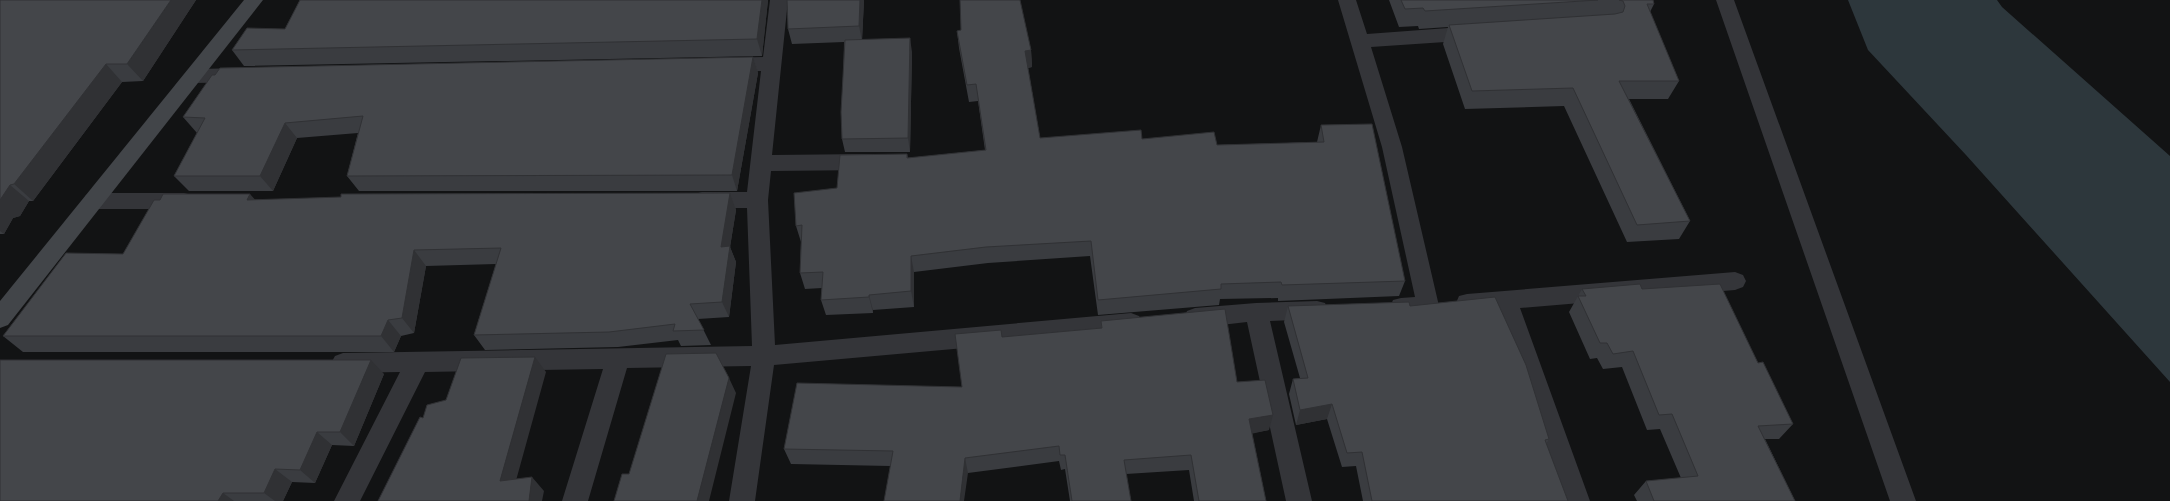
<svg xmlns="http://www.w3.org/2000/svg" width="2170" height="501" viewBox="0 0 2170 501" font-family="'Sofia Sans Condensed',sans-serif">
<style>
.water{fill:#2d373c}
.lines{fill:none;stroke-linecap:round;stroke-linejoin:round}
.street{fill:#343539;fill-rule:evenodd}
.secondary{fill:#424549;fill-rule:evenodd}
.wall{fill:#3a3c40}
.shaded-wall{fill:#303134}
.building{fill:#44464a;stroke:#303134}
</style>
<rect width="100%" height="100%" fill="#121314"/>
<path class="water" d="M1848 0H1997L2002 7 2170 156V382L1966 155 1868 50Z"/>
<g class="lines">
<path class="street" d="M770 0H788L772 155 870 154 877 156 880 162 877 168 870 170 771 171 768 200 775 345 1131 313 1139 316 1143 323 1139 330 1131 333 774 365 755 501H729L751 366 627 368 588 501H562L603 369 425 372 360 501H334L400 372 343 373 335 370 331 363 335 356 343 353 752 346 747 208H702L694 206 691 200 694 194 702 192H747L761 71 726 72 719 70 716 65 719 60 726 58 763 57Z
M1338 0H1356L1367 34 1475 26 1482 28 1484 33 1482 38 1475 40 1371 47 1402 147 1439 306 1436 313C1423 317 1406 318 1393 314L1390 307 1393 300 1401 298 1415 297 1382 147Z
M1716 0H1734L1916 501H1890Z
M246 68 253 70 256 75 253 80 246 82 195 83 188 81 185 76 188 71 195 69Z
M94 193H184L192 195 195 201 192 207 184 209H94L86 207 83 201 86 195Z
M1735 272 1743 275 1746 281 1743 287 1735 290 1520 308 1590 501H1564L1498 310 1467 312 1459 310 1456 303 1459 296 1467 294Z
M1317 301 1325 303 1328 310 1325 317 1317 319 1270 321 1312 501H1286L1247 322 1195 328 1187 325 1184 318 1187 311 1195 308 1256 303Z"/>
<path class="secondary" d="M244 0H263L8 325 0 328V301Z"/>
</g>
<path class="wall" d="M0 0H196L143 81 122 82 33 201H29L20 216 13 218 4 234H0Z
M300 0H768L762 56 244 66 232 50 285 29Z
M864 0 862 40 912 52 910 152H845L842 139 844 42 792 44 788 29Z
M1389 0H1653L1654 4 1650 12 1679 81 1668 99H1629L1690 221 1679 239 1627 242 1564 106 1465 109 1443 44 1448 27 1419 29 1418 26 1399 27Z
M957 31 1031 50 1032 67 1028 68 1040 138 1142 139 1217 145 1317 142 1321 125 1405 281 1399 296 1278 301V298L1220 299 1219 305 1098 315 1090 256 988 263 914 272V307L873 310V313L826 315 821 300 822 288 805 289 800 273 801 241V242L796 226 837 188 907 154 908 158 985 150 978 101 969 102 959 48Z
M753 57 758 73 737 191H359L347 176 358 133 297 138 273 191H189L174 176 197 133 183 117Z
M730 193 736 210 730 247 736 262 729 317 698 319 711 345 681 346 678 340 618 347 485 350 474 335 496 264 426 266 414 333 401 336 394 352H23L3 336 123 254 160 200H255Z
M1582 289H1642L1758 363 1793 424 1779 439H1765L1795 501H1637L1634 495 1646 481 1681 478 1660 429 1647 430 1622 367 1603 369 1597 358 1590 359 1569 312Z
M1288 306H1410L1549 439 1546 444 1568 501H1363L1356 466 1342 467 1327 419 1296 425 1289 394 1293 379 1300 378 1284 322Z
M1101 321 1237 382 1269 430 1252 433 1266 501H1194L1189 470 1126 474 1131 501H1070L1065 469 1061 470 1059 461 968 473 890 466 791 464 784 449 962 387 1002 337 1101 328Z
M384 374 354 446 332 445 315 483 292 482 283 501H0Z"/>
<path class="shaded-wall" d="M171 0H196L143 81 127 64Z
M762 0H768L762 56 757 39Z
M860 0H864L862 41 859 26Z
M910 38 912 52 910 152 908 138Z
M1031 50 1032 67 1026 68 1025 51Z
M753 57 758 73 737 191 732 175Z
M106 64 122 82 33 201 14 184Z
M285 123 297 138 273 191 260 176Z
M10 185 29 201 20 216 13 218 4 234 0 231V200Z
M730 193 736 210 730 247 736 262 729 317 722 302 721 247Z
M250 194 264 210 247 200Z
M414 250 426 266 414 333 402 318Z
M911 256 914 272V307L911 291Z
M869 295 873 310V313L869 297Z
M388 320 401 336 394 352 381 336Z
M535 357 546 372 512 495 500 481Z
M371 360 384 374 354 446 340 432Z
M729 378 736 393 709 501H697Z
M1332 404 1327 419 1296 425 1300 410Z
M1273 415 1269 430 1246 435 1249 419Z
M317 432 332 445 315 483 300 470Z
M965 458 968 473 964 501H960Z
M275 469 292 482 283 501H275L264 493Z
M532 477 544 491 542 501H529Z
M223 493 234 501H218Z"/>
<path class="building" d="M0 0H171L127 64H106L14 184 10 185 0 200Z
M300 0H762L757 39 232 50 247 28 285 29Z
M787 0H860L859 26 788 29Z
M960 0H1020L1031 50 1025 51 1040 138 1141 130 1142 139 1214 132 1217 145 1324 142 1321 125 1372 124 1405 281 1282 285 1281 282 1221 284V289L1098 300 1091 241 986 247 911 256V291L869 295V297L821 300 823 272 800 273 802 225 796 226 794 193 837 188 840 155 907 154V158L986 150 976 84 967 85 957 31 961 30Z
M1401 0H1598L1425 11 1423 8 1405 9Z
M1619 0H1653L1654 4H1647L1679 81H1619L1690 221 1637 225 1573 88 1472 91 1449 25 1615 14 1623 12 1625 6 1623 1Z
M910 38 908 138 842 139 841 112 845 40Z
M753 57 732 175 347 176 363 116 285 123 260 176H174L205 118 183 117 212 75H215L220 68Z
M730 193 721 247 730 246 722 302 690 304 704 330 673 331 675 324 609 332 474 335 501 248 414 250 402 318 388 320 381 336H3L66 253 123 254 154 200H160L163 194H250L247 200 341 197V194Z
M1640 284 1642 289 1720 284 1758 363 1763 362 1793 424 1758 426 1795 501H1654L1646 481 1698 476 1672 414 1659 415 1633 351 1613 354 1607 343H1600L1578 296H1586L1582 289Z
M1495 297 1526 365 1549 439 1545 440 1568 501H1372L1362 452 1347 453 1332 404 1300 410 1293 379 1308 378 1288 306 1409 302 1410 306Z
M1225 309 1237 382 1265 380 1273 415 1249 419 1266 501H1199L1191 455 1124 460 1131 501H1072L1065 455H1060L1059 446 965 458 960 501H884L893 451 784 449 797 383 962 387 955 334 1001 330 1002 337 1102 328 1101 321Z
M716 353 729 378 697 501H614L622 474H629L666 354Z
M535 357 500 481 532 477 529 501H378L420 417 423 418 427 405 446 400 461 358Z
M0 360H371L340 432H317L300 470 275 469 264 493H223L218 501H0Z"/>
</svg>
